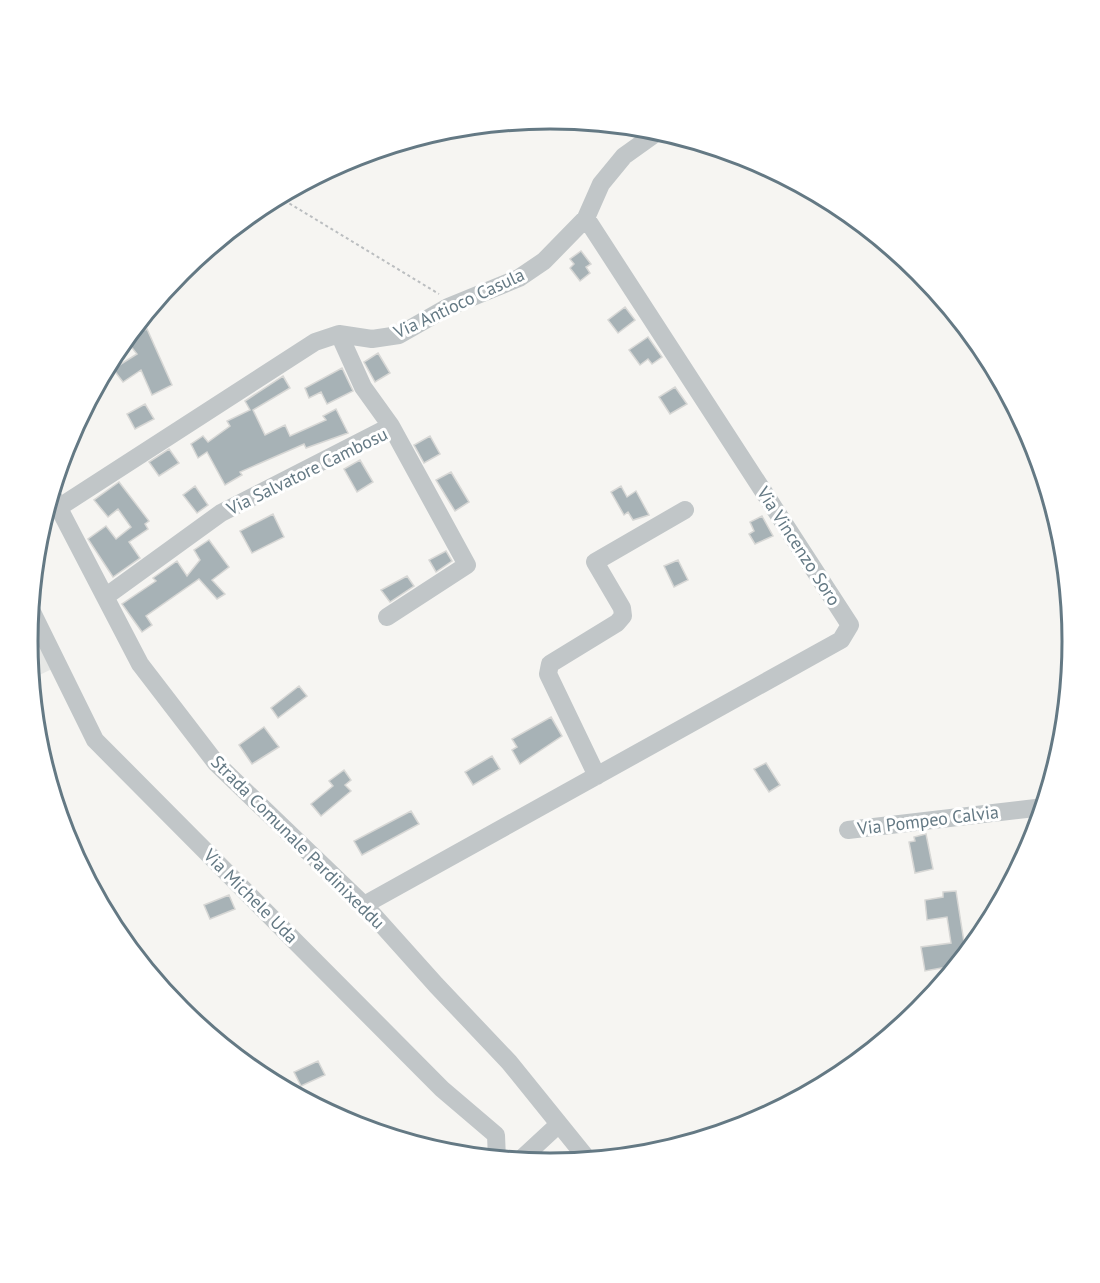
<svg xmlns="http://www.w3.org/2000/svg" width="1100" height="1283" viewBox="0 0 1100 1283" font-family="'PT Sans',sans-serif">
<style>
.built{fill:#e6e7e5}
.building{fill:#a7b2b6;stroke:#d7d7d5;stroke-width:1.5}
.lines{fill:none;stroke-linecap:round;stroke-linejoin:round}
.path{stroke:#bbbec0;stroke-width:2;stroke-dasharray:3 3;stroke-linecap:butt}
.minor{stroke:#c1c6c8;stroke-width:18}
.labels{text-anchor:middle;dominant-baseline:central;stroke-width:6;stroke-linejoin:round;paint-order:stroke}
.street-label{font-size:18px;fill:#647984;stroke:#fff}
.rim{fill:none;stroke:#647984;stroke-width:3}
</style>
<rect width="100%" height="100%" fill="#f6f5f2"/>
<path class="built" d="M29 617 52 669 31 679 27 641Z"/>
<path class="building" d="M581 251 591 264 586 267 590 273 580 281 570 268 574 264 570 259Z
M625 307 635 320 618 333 608 320Z
M137 324 142 331 147 329 172 385 152 395 141 370 123 382 113 369 137 354 125 339Z
M648 337 662 357 652 364 648 359 640 365 629 350Z
M378 353 390 373 375 382 364 362Z
M342 368 353 391 327 404 321 392 309 398 305 388Z
M283 376 290 388 253 410 265 435 285 425 290 436 326 420 323 416 336 409 348 433 306 448 304 444 240 472 242 475 225 485 207 452 198 458 191 444 203 436 208 442 230 426 227 421 250 410 245 401Z
M675 387 687 404 670 414 659 397Z
M145 404 154 419 135 429 127 414Z
M430 436 440 454 424 463 414 445Z
M169 449 179 463 159 476 149 462Z
M360 460 373 482 357 492 344 469Z
M451 472 469 502 455 511 436 480Z
M119 482 149 521 145 524 148 529 129 542 140 558 113 577 88 539 106 526 116 539 131 527 118 509 108 517 94 500Z
M195 486 208 505 197 513 183 495Z
M621 486 627 497 636 491 649 515 633 520 628 512 624 515 611 492Z
M273 514 284 537 252 553 240 531Z
M762 516 773 536 755 544 749 534 754 531 750 522Z
M209 540 229 567 212 580 225 594 217 599 199 579 146 616 152 625 142 632 122 604 156 581 153 578 177 561 187 576 200 560 194 550Z
M446 551 452 561 436 572 429 560Z
M678 560 688 580 674 587 664 566Z
M407 576 414 586 390 602 381 590Z
M299 686 307 696 278 718 271 708Z
M551 717 562 736 520 764 512 750 517 747 512 739Z
M264 727 279 747 252 764 239 745Z
M492 756 500 769 473 785 465 772Z
M766 763 780 785 769 792 754 769Z
M344 770 351 780 345 785 351 791 321 816 311 804 333 786 329 781Z
M411 811 419 824 362 855 354 841Z
M926 834 933 869 915 873 909 842 915 841 914 837Z
M956 891 966 955 958 965 925 971 921 947 951 943 947 917 927 920 925 900 943 897V892Z
M229 895 235 909 210 919 204 905Z
M318 1061 325 1075 301 1086 294 1072Z"/>
<g class="lines">
<path class="path" d="M272 200 287 202 439 294"/>
<path class="minor" d="M339 334 372 339 399 335 448 307 519 278 544 261 586 218 601 184 624 156 659 131
M51 493 140 664 216 763 367 908 436 985 509 1062 589 1161
M58 508 315 342 339 334 363 387 391 426
M105 597 221 513 391 426 467 565 387 617
M30 608 95 740 442 1089 496 1135 497 1159
M597 776 548 674 550 664 617 623 623 616 622 608 595 562 685 510
M848 830 1044 807
M364 905 841 640 850 625 586 218
M519 1161 559 1124"/>
</g>
<g class="labels">
<g class="street-label">
<text transform="translate(459 303) rotate(-25)">Via Antioco Casula</text>
<text transform="translate(307 471) rotate(-26)">Via Salvatore Cambosu</text>
<text transform="translate(799 546) rotate(57)">Via Vincenzo Soro</text>
<text transform="translate(928 820) rotate(-7)">Via Pompeo Calvia</text>
<text transform="translate(298 842) rotate(45)">Strada Comunale Pardinixeddu</text>
<text transform="translate(251 896) rotate(45)">Via Michele Uda</text>
</g>
</g>
<path d="M0 0H1100V1283H0ZM38 641a512 512 0 1 1 1024 0a512 512 0 1 1-1024 0Z" fill="#fff" fill-rule="evenodd"/>
<path class="rim" d="M38 641a512 512 0 1 1 1024 0a512 512 0 1 1-1024 0Z"/>
</svg>
